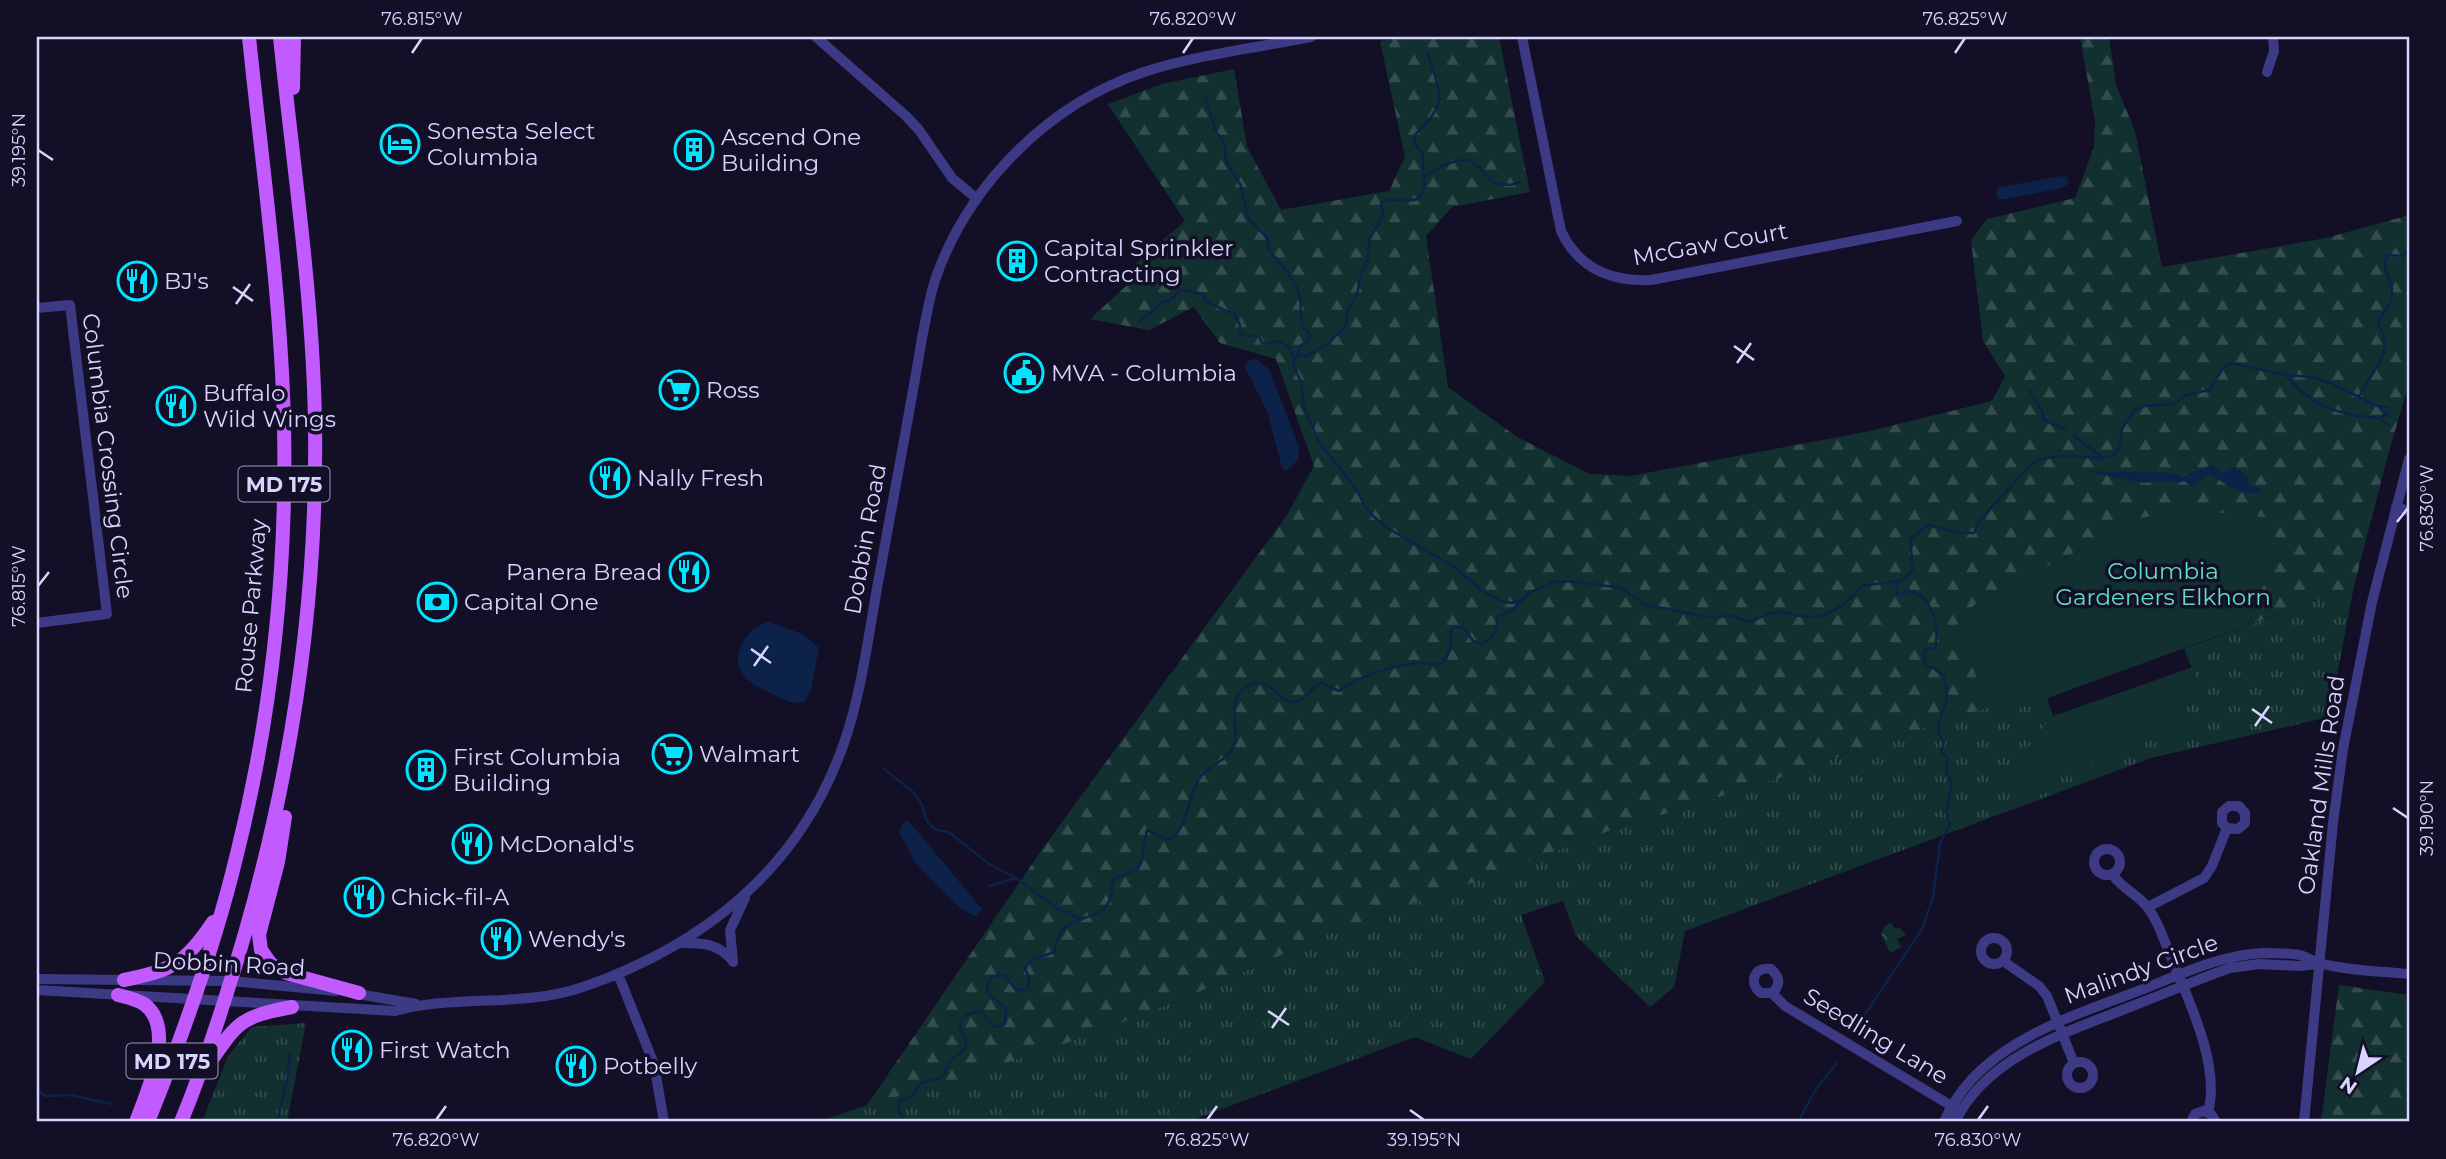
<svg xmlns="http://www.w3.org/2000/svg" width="2446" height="1159" viewBox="0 0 2446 1159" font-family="Montserrat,sans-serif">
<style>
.grass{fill:url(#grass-tufts)}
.forest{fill:url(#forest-firs)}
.park{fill:url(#park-crowns)}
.garden{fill:#12302f}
.water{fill:#0c2248}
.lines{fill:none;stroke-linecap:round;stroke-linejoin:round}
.stream{stroke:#0c2248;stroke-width:2.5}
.minor{stroke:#3d3a85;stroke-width:10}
.major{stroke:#c25bff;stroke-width:14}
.ticks{fill:none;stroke:#d9d4ff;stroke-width:2.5}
.labels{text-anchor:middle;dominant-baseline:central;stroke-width:7;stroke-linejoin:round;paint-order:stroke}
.shield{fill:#130f26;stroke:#9e99be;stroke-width:2}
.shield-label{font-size:21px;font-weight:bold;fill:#d9d4ff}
.poi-label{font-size:23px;fill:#d9d4ff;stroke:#130f26;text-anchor:start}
.street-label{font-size:23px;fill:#d9d4ff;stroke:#130f26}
.park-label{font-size:23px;fill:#5fe0c0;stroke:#130f26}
.neatline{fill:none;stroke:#d9d4ff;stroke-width:2.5}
.ticks-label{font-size:18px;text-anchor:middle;fill:#d9d4ff}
</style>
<defs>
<pattern id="grass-tufts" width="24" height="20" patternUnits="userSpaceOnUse" patternTransform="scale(1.75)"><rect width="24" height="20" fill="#12302f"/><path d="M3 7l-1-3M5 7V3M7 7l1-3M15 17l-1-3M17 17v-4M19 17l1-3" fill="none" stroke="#344d4e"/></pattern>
<pattern id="forest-firs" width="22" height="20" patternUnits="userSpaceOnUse" patternTransform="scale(1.75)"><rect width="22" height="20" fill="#12302f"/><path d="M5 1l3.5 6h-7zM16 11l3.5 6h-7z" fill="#344d4e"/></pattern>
<pattern id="park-crowns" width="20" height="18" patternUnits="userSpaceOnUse" patternTransform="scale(1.75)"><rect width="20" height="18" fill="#12302f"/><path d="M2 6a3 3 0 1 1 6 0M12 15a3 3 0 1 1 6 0" fill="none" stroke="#344d4e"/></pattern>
</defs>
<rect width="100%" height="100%" fill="#130f26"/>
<path class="grass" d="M2354 586 2329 717 2151 758 1685 931 1674 987 1650 1007 1576 936 1563 901 1521 915 1545 982 1471 1059 1415 1037 1187 1122H818L867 1105 958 1079 1178 1001 1342 928 1466 885 1609 831 1767 782 1892 738 1987 708 2015 710 2047 698 2053 716 2033 740 2012 784 2190 724 2177 694 2199 685 2184 649Z
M306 1023 287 1122H202L228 1056 252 1027Z"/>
<path class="forest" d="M1406 37H1499L1530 192 1452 207 1426 236 1448 387 1517 437 1590 474 1630 476 1870 431 1992 401 2005 376 1983 341 1971 240 1987 219 2075 198 2094 147 2095 121 2080 37H2109L2116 85 2135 131 2162 267 2326 238 2406 216 2409 210V383L2388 455 2354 586 2248 625 2277 550 2141 518 1977 603 1958 621 1987 708 1892 738 1767 782 1609 831 1466 885 1342 928 1178 1001 1072 1041 958 1079 867 1105 1043 848 1287 515 1314 466 1276 359 1220 343 1194 307 1149 330 1090 319 1136 277 1133 266 1185 221 1108 104 1162 84 1234 69 1247 147 1281 210 1389 191 1405 157 1380 41Z
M2339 985 2409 995V1122H2321Z"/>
<path class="park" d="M1890 923 1896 929 1899 927 1906 935 1897 939 1901 947 1890 953 1881 934 1885 926Z"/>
<path class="garden" d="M2183 509 2273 518 2277 550 2248 625 2015 710 1987 708 1957 621 1977 603 2141 518Z
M2193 667 2199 686 2178 694 2190 725 2011 796 2012 784 2024 755 2033 740 2053 716Z"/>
<path class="water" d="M2062 176 2067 177 2069 183 2062 188 2006 199H1999L1995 192 2000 187Z
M1256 359 1269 369 1299 447 1298 460 1286 471 1282 468 1267 411 1245 367 1248 361Z
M2211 465 2223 472 2234 467 2249 478 2248 484 2261 489V492C2238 498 2228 482 2208 475L2191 486 2184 481 2178 483 2160 481 2144 483 2084 471 2171 473 2182 477Z
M769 622 803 634 819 648 811 690 805 702 796 703 790 702C765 690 723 678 743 642 749 631 756 625 769 622Z
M908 820 982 909 976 917 959 907 928 876 915 862 899 832 902 824Z"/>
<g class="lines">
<path class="stream" d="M1205 95 1216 132 1223 140 1225 147 1226 161 1241 186 1248 218 1269 240 1268 248C1278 263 1295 277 1299 294 1304 312 1295 320 1310 335L1308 343 1301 345 1293 364 1301 382 1304 407 1319 442 1356 489 1365 506 1373 516 1386 527 1456 568 1482 591 1501 601 1512 603 1520 600
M1423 177V154L1414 143 1415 135C1451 100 1440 94 1427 52
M1138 323 1164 301H1169L1180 290 1204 294 1205 301C1215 304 1224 312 1234 313L1240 325V333L1245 336H1259L1262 343 1266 344C1279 338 1292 344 1293 358
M1299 355 1306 356 1326 345 1346 326 1348 310 1357 294 1360 279 1368 258 1370 238 1383 216 1381 202C1393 196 1405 203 1418 199L1425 187 1423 178C1434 171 1459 154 1472 162 1480 167 1487 177 1494 183L1511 185 1520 182
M2286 375C2309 406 2342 416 2379 418
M2030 391 2042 411 2044 420 2065 429
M2359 397C2372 365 2396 360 2378 322L2391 301 2392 296V288L2385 268 2386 255 2403 256 2409 247
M2378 406 2389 416
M2385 415 2379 418 2389 425
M2074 436 2102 457
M884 769 912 791 921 803 927 821 934 829 950 833 989 864 1016 878 1058 909 1080 918
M989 886 1016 878
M1858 1025 1922 929 1933 897 1940 843 1950 824 1946 814 1952 782 1946 772 1948 758 1941 752 1944 743C1930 722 1948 710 1947 693 1947 687 1945 681 1943 675L1932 667H1925L1924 650 1935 648C1939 630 1935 612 1924 598 1920 594 1913 593 1908 590L1902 594H1897V582
M37 1089 45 1096 70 1095 112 1104
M277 1122 288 1076 290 1054
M905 1122 898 1110 900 1100 911 1097 921 1083 942 1077C946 1071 948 1062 954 1057 958 1053 965 1053 966 1046 968 1035 951 1025 966 1016 971 1012 976 1011 982 1012L995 1027 1005 1024 1006 1009 988 993 987 984 993 976 1004 975 1016 990 1028 989 1029 979 1025 968 1030 961 1054 952C1056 947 1056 941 1059 936 1068 916 1093 921 1106 906 1114 897 1110 888 1114 879L1137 869 1141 863 1147 830 1168 840C1189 830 1187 797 1199 779 1209 763 1231 761 1235 741 1238 725 1228 701 1243 689 1267 671 1276 698 1290 702 1302 706 1310 687 1321 683L1339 691C1357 676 1395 665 1419 663 1427 662 1434 666 1442 664 1451 652 1451 645 1451 630L1454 627 1464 628 1473 641 1482 644C1495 637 1497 631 1497 617L1510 612 1529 593 1554 582 1571 581 1621 588 1646 605 1714 618 1730 615 1749 622C1759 619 1765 613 1776 612 1787 612 1799 617 1810 617 1833 617 1848 601 1862 586L1903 580 1913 569 1910 539 1928 525 1960 533H1974L1980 520 2001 497 2030 466 2040 459 2063 456 2104 458 2113 456 2119 448 2122 429 2135 410 2144 406 2174 404 2186 395 2209 390 2224 367 2232 363 2286 375 2312 377 2330 383 2378 406 2389 407
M1798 1122 1816 1089 1837 1063"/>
<path class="minor" d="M816 37 906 116 919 130 952 178 977 199
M1522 37 1561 231C1579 269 1611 282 1651 280L1957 221
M2267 72 2274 51 2273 37
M37 308 70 305 107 614 37 623
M2396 507 2409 511
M2094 862a13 13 0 1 1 26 0a13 13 0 1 1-26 0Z
M2113 875C2122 889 2138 894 2148 908 2159 922 2164 941 2171 957 2188 999 2221 1066 2208 1112
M2148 907 2204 878 2212 866 2227 828 2222 823V812L2229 806H2239L2245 813V823L2238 829 2227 828
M1981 951a13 13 0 1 1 26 0a13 13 0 1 1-26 0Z
M681 943C703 943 717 943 732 960
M2003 961 2039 986 2047 996 2074 1063
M733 962 730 930 745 898
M618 974 654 1064 664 1122
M37 979 231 981 336 991
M37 990 395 1011C456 994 522 1008 583 987 705 945 801 867 844 743 863 688 869 629 880 572 894 494 909 416 922 338 926 319 929 299 935 280 968 185 1048 104 1144 72 1197 55 1255 48 1311 37
M352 993 416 1004
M1772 993C1781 985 1780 977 1771 969 1754 966 1748 983 1761 993H1772L1785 1006 1955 1108
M2067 1075a13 13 0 1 1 26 0a13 13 0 1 1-26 0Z
M1944 1122C1977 1043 2073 1016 2146 988 2184 973 2221 955 2263 953 2275 953 2288 953 2300 955 2307 957 2313 961 2319 963 2348 971 2380 971 2409 974
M1955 1122C1988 1054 2071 1031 2135 1005 2167 993 2198 979 2230 968L2259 964 2299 966 2316 964
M2191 1122 2195 1114 2203 1111 2211 1114 2216 1122
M2304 1122 2333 823 2343 749 2372 602 2409 459"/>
<path class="major" d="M293 88 294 37
M285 817 278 862 259 935 261 950 271 964 286 973 359 993
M124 980C171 971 186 963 213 922
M118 995C126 997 136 999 144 1004 177 1028 147 1092 136 1122
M208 1065C238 1022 239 1017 292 1007
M148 1122C183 1035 215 945 237 854 272 714 287 567 284 424 281 295 262 165 249 37
M181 1122C197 1083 211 1043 224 1002 285 815 318 621 315 424 313 295 293 165 280 37"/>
</g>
<path class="ticks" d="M412 53 422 38M1183 53 1193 38M1955 53 1965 38M38 150 53 160M233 287 253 301M236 304 250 284M1734 346 1754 360M1737 363 1751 343M2397 522 2408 508M38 586 49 572M751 649 771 663M754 666 768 646M2252 709 2272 723M2255 726 2269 706M2393 808 2408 818M1268 1011 1289 1025M1272 1028 1286 1008M1410 1110 1424 1120M436 1120 446 1106M1207 1120 1217 1106M1978 1120 1988 1106"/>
<defs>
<symbol id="hotel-ring" viewBox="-11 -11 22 22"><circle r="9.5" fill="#130f26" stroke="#00e5ff" stroke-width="1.5"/><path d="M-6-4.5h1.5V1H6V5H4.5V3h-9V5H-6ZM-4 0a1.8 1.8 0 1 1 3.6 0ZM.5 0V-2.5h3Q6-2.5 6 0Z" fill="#00e5ff"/></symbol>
<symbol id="building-ring" viewBox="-11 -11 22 22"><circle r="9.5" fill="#130f26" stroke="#00e5ff" stroke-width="1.5"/><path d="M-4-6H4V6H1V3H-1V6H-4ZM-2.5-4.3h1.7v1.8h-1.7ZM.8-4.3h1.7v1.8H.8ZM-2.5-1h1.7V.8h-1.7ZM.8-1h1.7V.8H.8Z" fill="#00e5ff"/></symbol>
<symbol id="restaurant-ring" viewBox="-11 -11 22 22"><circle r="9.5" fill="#130f26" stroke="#00e5ff" stroke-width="1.5"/><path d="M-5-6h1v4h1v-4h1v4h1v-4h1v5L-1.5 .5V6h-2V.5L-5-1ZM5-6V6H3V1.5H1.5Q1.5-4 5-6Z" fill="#00e5ff"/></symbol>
<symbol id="civic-ring" viewBox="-11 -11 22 22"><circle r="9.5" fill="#130f26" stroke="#00e5ff" stroke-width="1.5"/><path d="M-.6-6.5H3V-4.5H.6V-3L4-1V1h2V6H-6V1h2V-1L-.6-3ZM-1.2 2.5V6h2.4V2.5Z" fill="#00e5ff"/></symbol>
<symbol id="supermarket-ring" viewBox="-11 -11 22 22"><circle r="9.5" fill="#130f26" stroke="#00e5ff" stroke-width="1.5"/><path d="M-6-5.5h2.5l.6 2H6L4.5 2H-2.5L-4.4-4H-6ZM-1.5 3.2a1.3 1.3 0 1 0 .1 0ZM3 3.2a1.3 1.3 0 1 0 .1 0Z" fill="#00e5ff"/></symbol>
<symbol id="bank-ring" viewBox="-11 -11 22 22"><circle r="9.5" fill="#130f26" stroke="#00e5ff" stroke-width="1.5"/><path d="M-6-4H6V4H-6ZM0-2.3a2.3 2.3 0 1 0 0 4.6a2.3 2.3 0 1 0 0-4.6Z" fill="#00e5ff"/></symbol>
</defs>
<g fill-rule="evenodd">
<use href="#hotel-ring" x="378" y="122" width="44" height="44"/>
<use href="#building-ring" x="672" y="128" width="44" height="44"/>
<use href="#building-ring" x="995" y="239" width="44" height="44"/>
<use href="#restaurant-ring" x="115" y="259" width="44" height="44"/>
<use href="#civic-ring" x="1002" y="351" width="44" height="44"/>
<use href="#supermarket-ring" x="657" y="368" width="44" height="44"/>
<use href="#restaurant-ring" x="154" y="384" width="44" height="44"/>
<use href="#restaurant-ring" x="588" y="456" width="44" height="44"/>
<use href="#restaurant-ring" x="667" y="550" width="44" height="44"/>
<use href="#bank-ring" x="415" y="580" width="44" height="44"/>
<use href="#supermarket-ring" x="650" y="732" width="44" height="44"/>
<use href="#building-ring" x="404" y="748" width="44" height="44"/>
<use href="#restaurant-ring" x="450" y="822" width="44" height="44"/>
<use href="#restaurant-ring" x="342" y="875" width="44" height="44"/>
<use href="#restaurant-ring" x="479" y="917" width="44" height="44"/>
<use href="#restaurant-ring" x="330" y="1028" width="44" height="44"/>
<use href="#restaurant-ring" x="554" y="1044" width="44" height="44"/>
</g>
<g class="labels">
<g class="shield">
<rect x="238.5" y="466.5" width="91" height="35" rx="5"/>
<rect x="126.5" y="1043.5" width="91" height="35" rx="5"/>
</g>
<g class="shield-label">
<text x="284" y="484">MD 175</text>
<text x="172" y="1061">MD 175</text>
</g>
<g class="poi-label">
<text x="427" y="131">Sonesta Select<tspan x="427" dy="26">Columbia</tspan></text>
<text x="721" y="137">Ascend One<tspan x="721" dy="26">Building</tspan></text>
<text x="1044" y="248">Capital Sprinkler<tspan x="1044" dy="26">Contracting</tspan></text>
<text x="164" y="281">BJ's</text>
<text x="1051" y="373">MVA - Columbia</text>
<text x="706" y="390">Ross</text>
<text x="203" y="393">Buffalo<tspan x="203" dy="26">Wild Wings</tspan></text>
<text x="637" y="478">Nally Fresh</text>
<text x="662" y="572" text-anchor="end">Panera Bread</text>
<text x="464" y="602">Capital One</text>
<text x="699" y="754">Walmart</text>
<text x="453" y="757">First Columbia<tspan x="453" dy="26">Building</tspan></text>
<text x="499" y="844">McDonald's</text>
<text x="391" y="897">Chick-fil-A</text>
<text x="528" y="939">Wendy's</text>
<text x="379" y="1050">First Watch</text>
<text x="603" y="1066">Potbelly</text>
</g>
<g class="street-label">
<text transform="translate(1710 244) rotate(-10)">McGaw Court</text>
<text transform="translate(108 456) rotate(83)">Columbia Crossing Circle</text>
<text transform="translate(865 539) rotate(-80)">Dobbin Road</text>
<text transform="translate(251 606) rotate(-85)">Rouse Parkway</text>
<text transform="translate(2321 785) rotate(-82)">Oakland Mills Road</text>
<text transform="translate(229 964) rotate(3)">Dobbin Road</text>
<text transform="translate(2141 969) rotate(-20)">Malindy Circle</text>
<text transform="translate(1876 1036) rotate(31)">Seedling Lane</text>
</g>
<g class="park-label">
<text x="2163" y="571">Columbia<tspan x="2163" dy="26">Gardeners Elkhorn</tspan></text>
</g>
</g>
<rect width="2446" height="1159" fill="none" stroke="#130f26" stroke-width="77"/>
<g transform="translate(2358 1072) rotate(215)" stroke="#130f26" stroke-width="5" paint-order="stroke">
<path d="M0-5L12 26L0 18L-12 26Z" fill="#d9d4ff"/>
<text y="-10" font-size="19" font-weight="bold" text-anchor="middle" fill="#d9d4ff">N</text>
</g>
<rect x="38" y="38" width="2370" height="1082" class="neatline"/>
<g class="ticks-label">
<text x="422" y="25">76.815°W</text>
<text x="1193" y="25">76.820°W</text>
<text x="1965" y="25">76.825°W</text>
<text transform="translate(19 150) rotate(-90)" y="6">39.195°N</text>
<text transform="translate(2427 508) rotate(-90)" y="6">76.830°W</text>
<text transform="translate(19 586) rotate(-90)" y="6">76.815°W</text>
<text transform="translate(2427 818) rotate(-90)" y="6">39.190°N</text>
<text x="436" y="1146">76.820°W</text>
<text x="1207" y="1146">76.825°W</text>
<text x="1424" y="1146">39.195°N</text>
<text x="1978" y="1146">76.830°W</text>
</g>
</svg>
